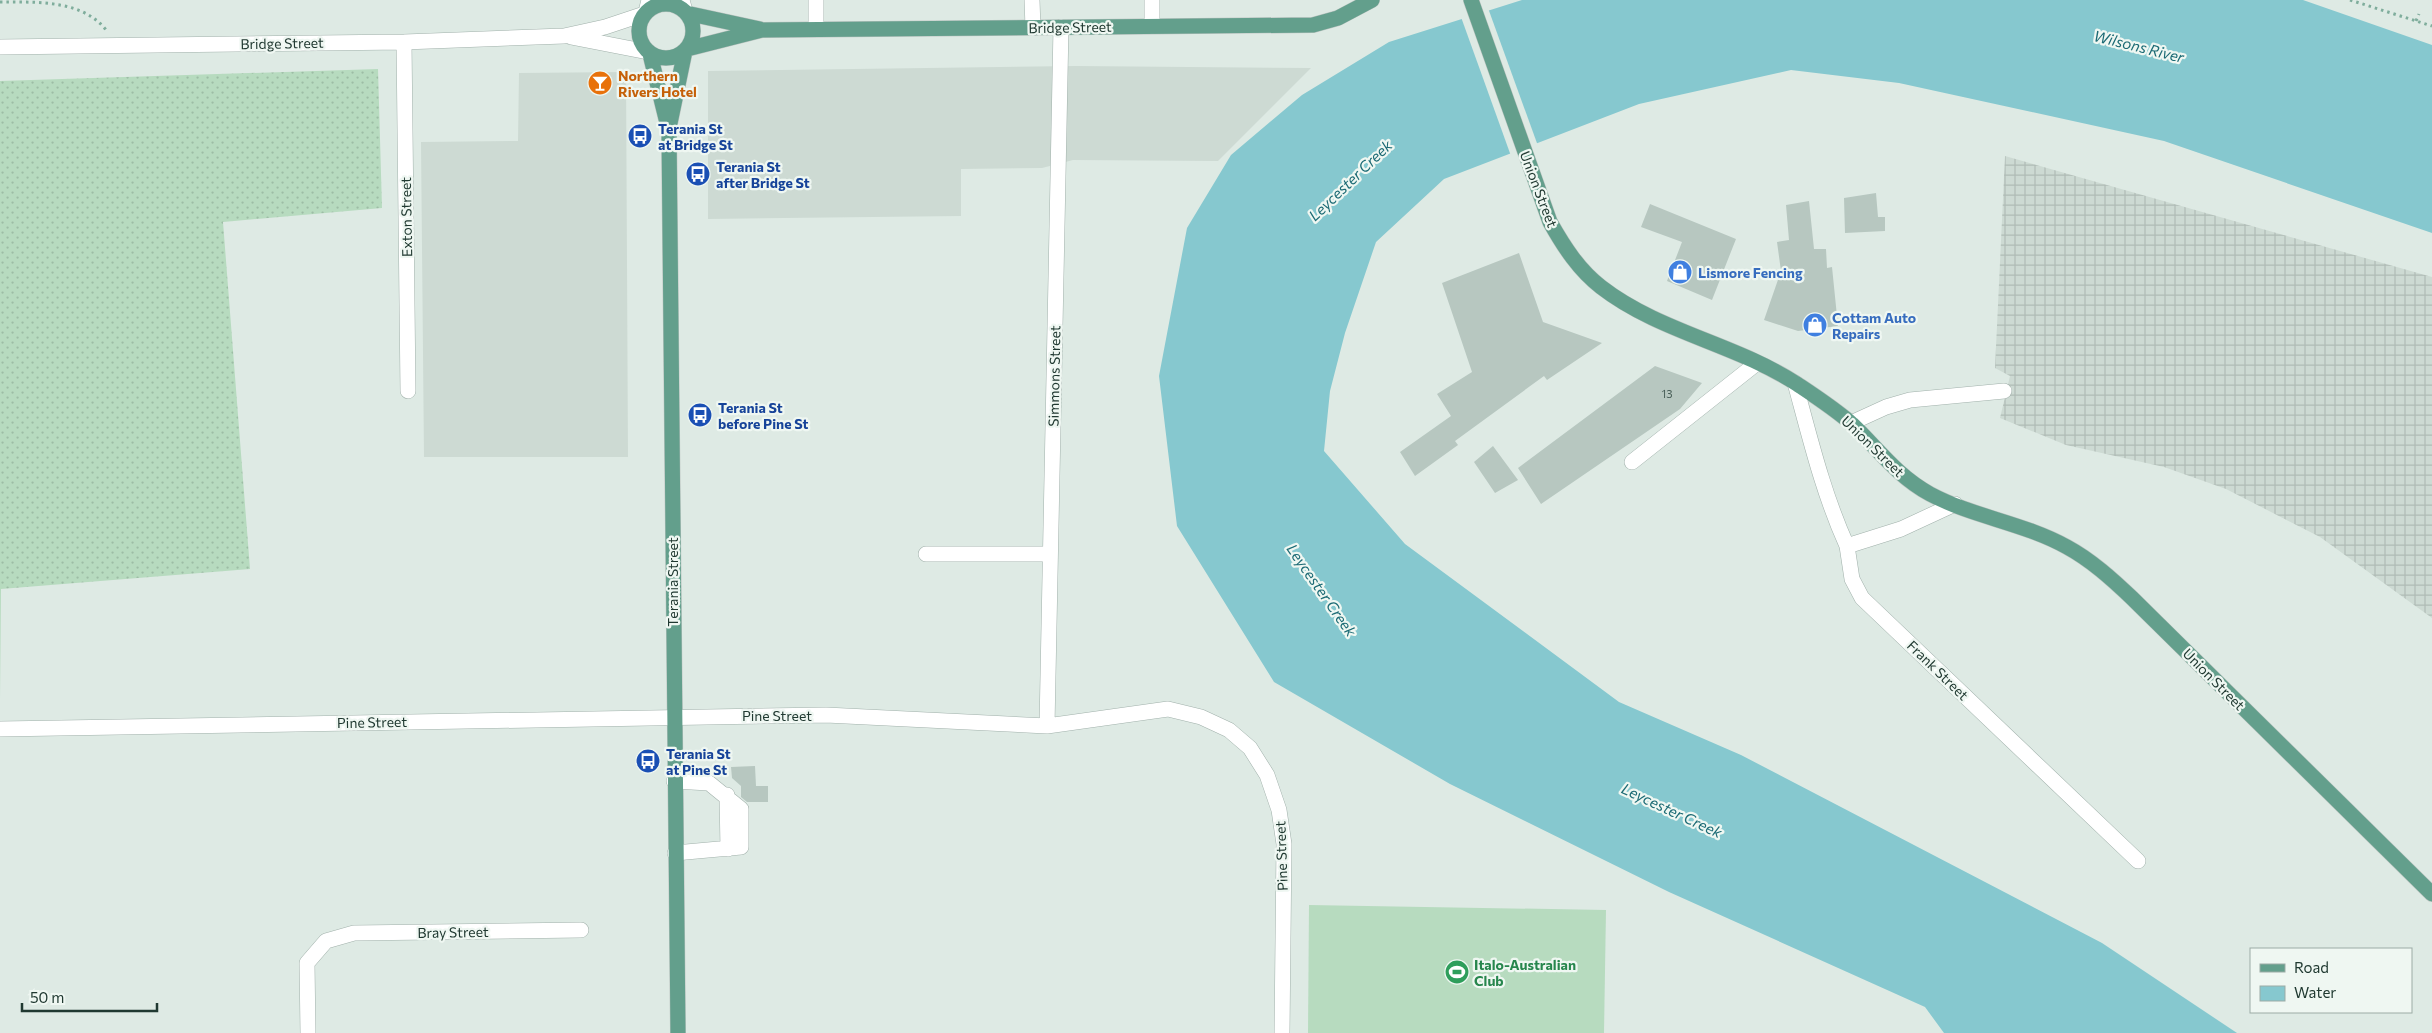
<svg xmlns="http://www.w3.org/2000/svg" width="2432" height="1033" viewBox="0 0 2432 1033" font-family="Commissioner,sans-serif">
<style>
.built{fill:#cddad3}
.industrial{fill:url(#industrial-grid)}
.grass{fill:url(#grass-dots)}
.pitch{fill:#b7dbbf}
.water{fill:#86c8cf}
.pier{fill:#deeae4}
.building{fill:#b7c7c0}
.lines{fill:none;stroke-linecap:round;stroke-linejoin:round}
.minor-casing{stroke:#a1b1ab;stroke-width:16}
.major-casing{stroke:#bcc4c1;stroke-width:16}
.path{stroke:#7fad9c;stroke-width:3;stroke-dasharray:2.5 4;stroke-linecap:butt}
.minor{stroke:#fff;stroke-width:15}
.major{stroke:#639f8c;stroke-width:15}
.labels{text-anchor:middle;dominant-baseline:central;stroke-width:4.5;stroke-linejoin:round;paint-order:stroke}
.number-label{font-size:11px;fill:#465c55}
.street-label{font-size:14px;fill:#203931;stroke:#eff7f2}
.food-label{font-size:14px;font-weight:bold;fill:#c56008;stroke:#eff7f2;text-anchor:start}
.transit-label{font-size:14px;font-weight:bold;fill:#164399;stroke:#eff7f2;text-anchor:start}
.shop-label{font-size:14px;font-weight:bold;fill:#366cbe;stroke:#eff7f2;text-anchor:start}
.leisure-label{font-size:14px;font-weight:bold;fill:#27864d;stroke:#eff7f2;text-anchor:start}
.water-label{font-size:15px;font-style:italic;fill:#1b6a74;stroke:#eff7f2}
</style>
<defs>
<pattern id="industrial-grid" width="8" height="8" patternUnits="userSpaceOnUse" patternTransform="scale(1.25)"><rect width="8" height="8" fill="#cddad3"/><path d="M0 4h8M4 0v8" fill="none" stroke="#b0bcb6"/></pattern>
<pattern id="grass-dots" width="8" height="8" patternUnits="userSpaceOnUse" patternTransform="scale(1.25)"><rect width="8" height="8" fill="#b7dbbf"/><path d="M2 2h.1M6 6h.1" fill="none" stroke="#9dbda5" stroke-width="1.8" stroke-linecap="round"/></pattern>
</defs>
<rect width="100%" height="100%" fill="#deeae4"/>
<path class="built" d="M1076 66 1311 68 1218 161 1073 160 1042 168 961 169V216L708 219V71Z
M626 72 628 457H424L421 142 518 141 519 73Z"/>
<path class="industrial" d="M2005 156 2432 277V618L2320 537 2226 489 2164 467 2066 445 2000 418 2010 376 1995 368Z"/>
<path class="grass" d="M378 69 382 208 223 222 250 569 1 589 0 700V81Z"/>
<path class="pitch" d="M1309 905 1606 910 1604 1033H1308Z"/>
<path class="water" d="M1522 0H2303L2432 45V233L2164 141 1899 83 1791 70 1639 104 1444 179 1376 242 1345 333 1330 391 1324 451 1405 544 1619 702 1741 755 2102 943 2237 1033H1944L1925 1007 1669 892 1450 784 1274 682 1177 526 1159 376 1187 228 1231 155 1302 95 1389 42Z"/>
<path class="pier" d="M1488 8 1538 146 1511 156 1461 17Z"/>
<path class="building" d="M1876 193 1878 217H1885V231L1845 233 1844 198Z
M1809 201 1814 249H1826L1827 268 1832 267 1838 326 1798 331 1764 320 1781 271 1777 242 1789 240 1786 205Z
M1650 204 1736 239 1712 300 1667 281 1682 242 1641 227Z
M1519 253 1543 322 1602 343 1547 380 1544 376 1455 441 1458 445 1415 476 1400 452 1451 416 1437 394 1472 372 1442 283Z
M1655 366 1702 383 1680 409 1541 504 1518 468Z
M1493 446 1518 480 1495 493 1474 462Z
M755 766 756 786H768V802H747L741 797V786L732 778 731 767Z"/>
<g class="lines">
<defs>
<path id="minor" d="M682 0 685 11
M1032 0 1033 28
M646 12 649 0
M1152 26V0
M816 28V0
M571 37 648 52
M404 42 408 391
M0 47 404 42 564 36 605 27 644 14
M1795 383C1810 438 1823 493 1847 546
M1851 423 1886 407 1910 400 2004 391
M1632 462 1757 363
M1955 504 1901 529 1847 546 1852 579 1862 598 2138 861
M926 554H1050
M1047 726 1061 27
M0 729 826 715 1047 726 1168 709 1201 717 1229 730 1250 748 1267 775 1279 810 1284 844 1282 1033
M674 781 709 783 741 809V847L675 853
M727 795 728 849
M308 1033 307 963 326 941 354 933 581 930"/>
<path id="major" d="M1471 0 1550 222C1564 247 1579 270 1601 287 1659 332 1736 344 1797 384 1815 396 1835 409 1852 424 1878 449 1897 476 1930 494 1973 517 2024 523 2067 547 2091 560 2112 579 2132 598L2432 894
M639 31a27 27 0 1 1 54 0a27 27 0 1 1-54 0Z
M686 13 760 29
M687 49 762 30 1313 25 1338 18 1372 0
M650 54 669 131 678 1033
M669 128 685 51"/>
</defs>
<use href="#minor" class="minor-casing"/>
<use href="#major" class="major-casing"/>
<path class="path" d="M2350 0 2432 26
M0 2C39 2 83 0 107 31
M2416 21 2419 14"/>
<use href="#minor" class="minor"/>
<use href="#major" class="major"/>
</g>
<defs>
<symbol id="bar-disc" viewBox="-11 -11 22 22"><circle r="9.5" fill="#e8710a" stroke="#eff7f2"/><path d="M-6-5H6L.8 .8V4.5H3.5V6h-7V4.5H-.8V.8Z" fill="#fff"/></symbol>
<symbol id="bus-disc" viewBox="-11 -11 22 22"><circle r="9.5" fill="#1a4fb4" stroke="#eff7f2"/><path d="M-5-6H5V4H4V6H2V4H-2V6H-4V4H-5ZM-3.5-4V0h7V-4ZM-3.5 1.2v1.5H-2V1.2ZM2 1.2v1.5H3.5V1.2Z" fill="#fff"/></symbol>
<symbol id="shop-disc" viewBox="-11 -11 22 22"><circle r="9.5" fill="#3f7fe0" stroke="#eff7f2"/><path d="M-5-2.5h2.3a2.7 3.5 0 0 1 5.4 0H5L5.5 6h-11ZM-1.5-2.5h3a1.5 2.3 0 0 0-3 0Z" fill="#fff"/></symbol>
<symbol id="stadium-disc" viewBox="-11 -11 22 22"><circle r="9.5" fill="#2e9e5b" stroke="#eff7f2"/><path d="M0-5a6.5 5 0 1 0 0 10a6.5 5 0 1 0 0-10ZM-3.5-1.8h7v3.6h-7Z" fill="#fff"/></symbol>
</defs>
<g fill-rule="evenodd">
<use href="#bar-disc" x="586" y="69" width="28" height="28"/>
<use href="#bus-disc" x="626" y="122" width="28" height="28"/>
<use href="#bus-disc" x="684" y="160" width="28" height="28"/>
<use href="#shop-disc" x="1666" y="258" width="28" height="28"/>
<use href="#shop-disc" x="1801" y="311" width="28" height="28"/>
<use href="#bus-disc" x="686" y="401" width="28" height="28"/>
<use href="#bus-disc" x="634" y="747" width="28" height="28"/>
<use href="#stadium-disc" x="1443" y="958" width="28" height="28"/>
</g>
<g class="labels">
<g class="number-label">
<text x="1667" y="393">13</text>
</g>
<g class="street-label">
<text transform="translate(1070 27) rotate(-1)">Bridge Street</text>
<text transform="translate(282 43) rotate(-1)">Bridge Street</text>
<text transform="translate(1539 189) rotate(69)">Union Street</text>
<text transform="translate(406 217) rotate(-91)">Exton Street</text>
<text transform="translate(1054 376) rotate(-89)">Simmons Street</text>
<text transform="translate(1873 446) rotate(44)">Union Street</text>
<text transform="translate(672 582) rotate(-90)">Terania Street</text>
<text transform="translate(1938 670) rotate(44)">Frank Street</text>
<text transform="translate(2214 679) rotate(45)">Union Street</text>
<text x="777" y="715">Pine Street</text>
<text transform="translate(372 722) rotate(-1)">Pine Street</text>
<text transform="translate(1281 856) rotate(-92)">Pine Street</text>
<text transform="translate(453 932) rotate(-1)">Bray Street</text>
</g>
<g class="food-label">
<text x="618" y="75">Northern<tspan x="618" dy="16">Rivers Hotel</tspan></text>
</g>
<g class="transit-label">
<text x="658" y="128">Terania St<tspan x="658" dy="16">at Bridge St</tspan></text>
<text x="716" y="166">Terania St<tspan x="716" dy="16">after Bridge St</tspan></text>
<text x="718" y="407">Terania St<tspan x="718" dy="16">before Pine St</tspan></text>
<text x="666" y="753">Terania St<tspan x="666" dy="16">at Pine St</tspan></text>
</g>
<g class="shop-label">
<text x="1698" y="272">Lismore Fencing</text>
<text x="1832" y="317">Cottam Auto<tspan x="1832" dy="16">Repairs</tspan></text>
</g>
<g class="leisure-label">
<text x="1474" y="964">Italo-Australian<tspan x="1474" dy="16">Club</tspan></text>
</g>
<g class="water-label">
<text transform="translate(2139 46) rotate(14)">Wilsons River</text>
<text transform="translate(1350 180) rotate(-44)">Leycester Creek</text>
<text transform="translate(1322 590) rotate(55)">Leycester Creek</text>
<text transform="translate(1672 810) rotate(25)">Leycester Creek</text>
</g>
</g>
<rect x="2250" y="948" width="162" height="65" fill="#eff7f2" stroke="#9caba5"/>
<rect x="2260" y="964" width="25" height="8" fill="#639f8c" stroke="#9caba5"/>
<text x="2294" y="973" font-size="15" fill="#203931">Road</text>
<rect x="2260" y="986" width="25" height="15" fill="#86c8cf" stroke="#9caba5"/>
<text x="2294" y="998" font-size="15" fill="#203931">Water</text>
<path d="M22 1003v8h135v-8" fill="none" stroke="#203931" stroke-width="2.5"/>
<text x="30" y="1003" font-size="15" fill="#203931" stroke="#eff7f2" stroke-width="4" paint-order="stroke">50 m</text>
</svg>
